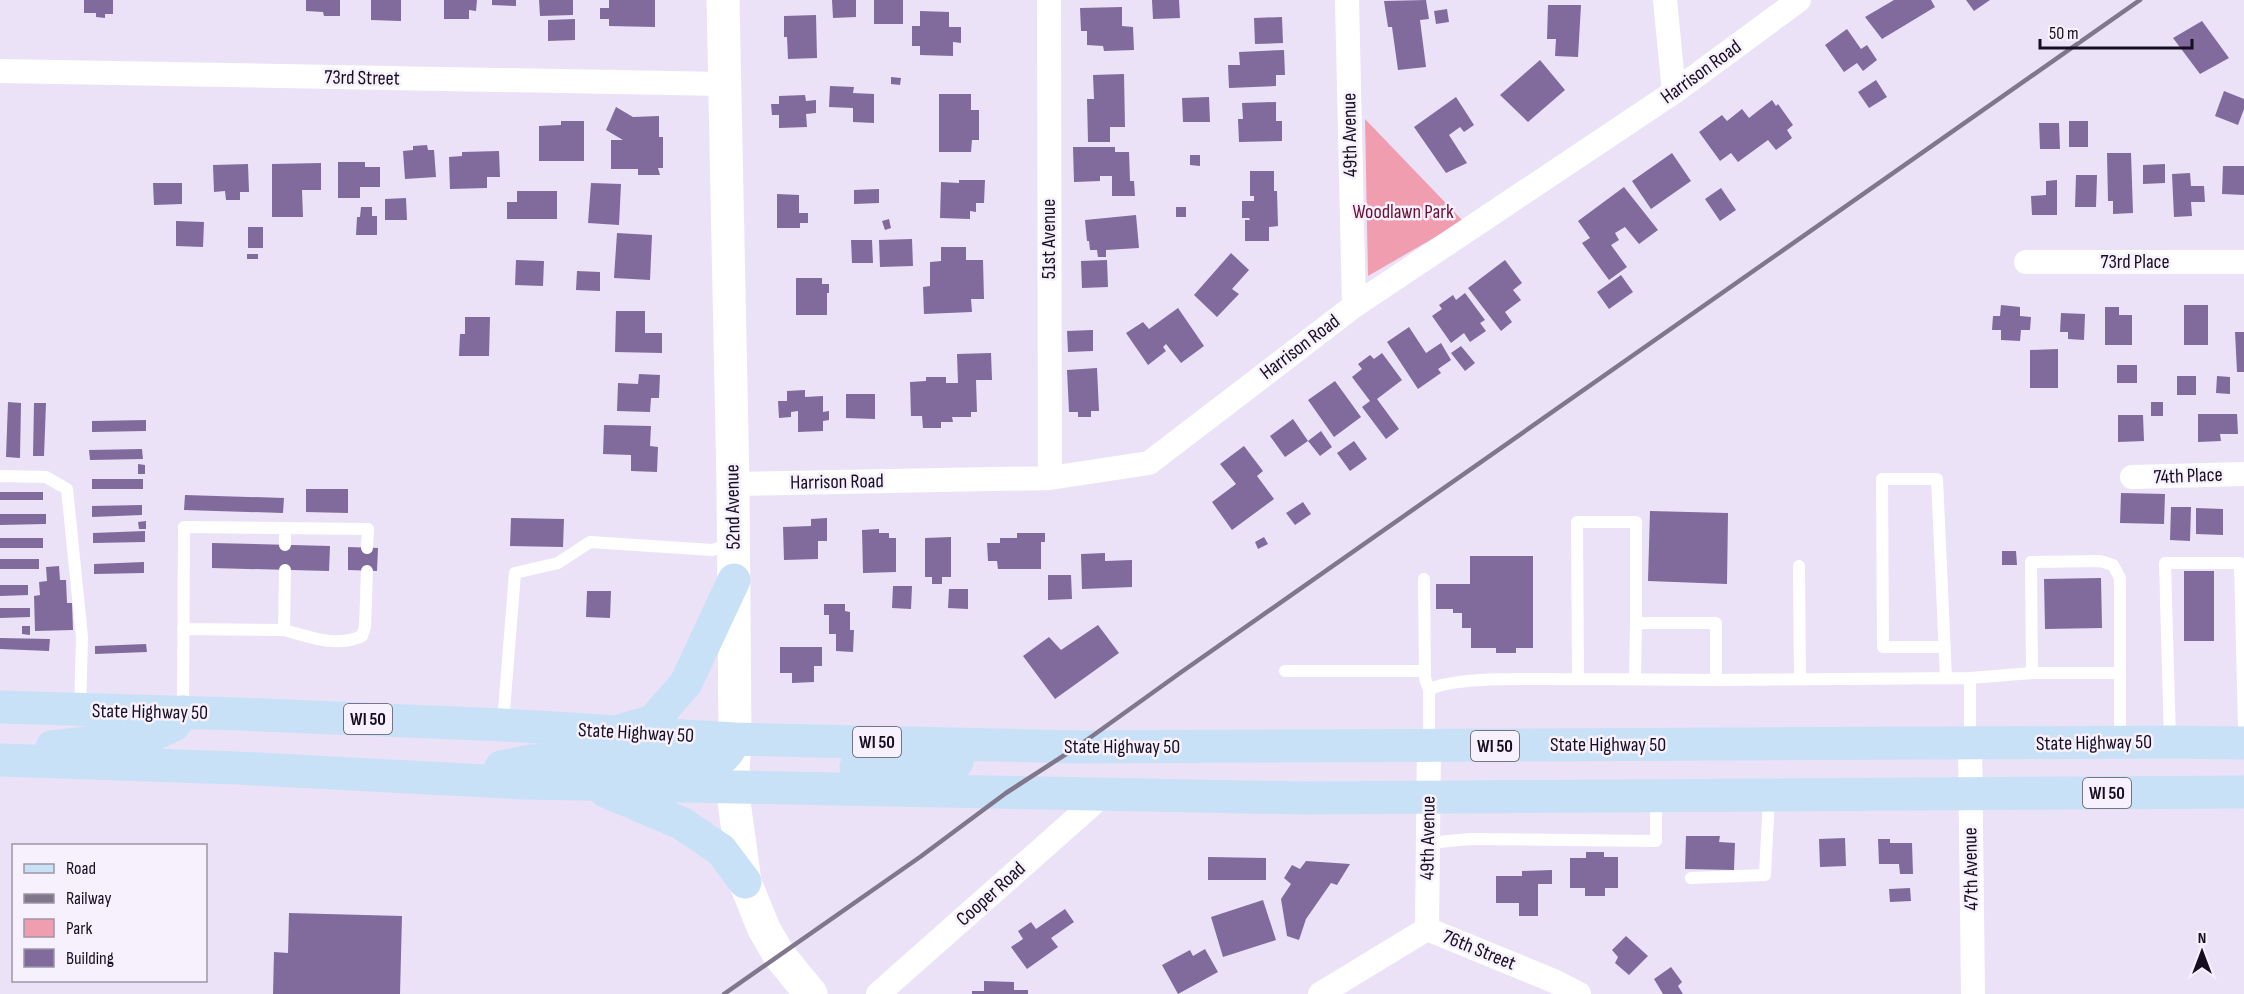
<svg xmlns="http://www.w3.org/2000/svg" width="2244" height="994" viewBox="0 0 2244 994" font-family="'Sofia Sans Condensed',sans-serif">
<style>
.green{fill:#f09db0}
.building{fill:#816a9c}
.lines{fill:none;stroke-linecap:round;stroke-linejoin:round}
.lane{stroke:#fff;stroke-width:12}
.street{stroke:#fff;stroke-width:24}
.secondary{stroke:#fff;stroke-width:33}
.primary{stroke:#c8e1f7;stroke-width:33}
.rail{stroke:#80778c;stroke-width:4.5}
.labels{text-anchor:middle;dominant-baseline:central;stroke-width:5;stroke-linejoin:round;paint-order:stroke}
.shield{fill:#f6f1fd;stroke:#5a5263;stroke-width:1.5}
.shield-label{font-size:18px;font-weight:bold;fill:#170e21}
.street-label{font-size:20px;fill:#170e21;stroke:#f6f1fd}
.park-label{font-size:20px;fill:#6a0f31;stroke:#f6f1fd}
</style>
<rect width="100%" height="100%" fill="#ebe2f8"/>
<path class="green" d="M1365 119 1463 221 1368 276Z"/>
<path class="building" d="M84 0H113V14H105V18L96 17V13H84Z
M306 0H340V16H324L323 12 306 11Z
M371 0H401V21L371 20Z
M444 0H477L476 11 469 10V19H444Z
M492 0H516V6L492 5Z
M539 0H573V15L540 16Z
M609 0H655V27L609 26V19H600V8H609Z
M832 0H856V17L833 18Z
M874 0H903V24H874Z
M1152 0H1179L1180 18 1153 19Z
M1426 0 1429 19 1420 20 1426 67 1398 70 1392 27H1388L1384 1Z
M1894 0H1931L1935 7 1882 39 1865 17Z
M1966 0H1990L1974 11Z
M1548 5H1581L1578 57 1555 56 1556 39H1547Z
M1122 7V26L1133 27 1134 50 1104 51 1103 46 1087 45V31H1081L1080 8Z
M1447 9 1449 22 1436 24 1434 11Z
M920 11 949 12V27H961V43L953 42V56L920 55V46H912V26H920Z
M816 15 817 58 788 59 787 37H784V16Z
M1282 17 1283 43 1255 44 1254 18Z
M575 19V40L548 41V20Z
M2202 21 2229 58 2200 74 2173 38Z
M1847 29 1861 49 1867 45 1877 60 1863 71 1857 63 1844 72 1825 45Z
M1284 50 1285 75H1276V86L1229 88 1228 65H1240L1239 52Z
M1540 60 1565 90 1528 122 1500 95Z
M1124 74 1125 127H1110V142H1088L1087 99H1094L1093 75Z
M891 77 901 78 900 85 891 84Z
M1876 80 1887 97 1869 108 1858 92Z
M830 86 854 87 853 93 874 94V123L853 122V108L829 107Z
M2224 91 2244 99V109L2238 125 2215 116Z
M939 94H971V110H979V140H972L971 152H939Z
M805 95 806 101 816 100V113L806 114 807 127 779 128V115H772L771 104H779V96Z
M1209 97 1210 122H1183L1182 98Z
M1456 97 1474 125 1464 132 1460 127 1449 135 1467 163 1446 173 1414 127Z
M1772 100 1776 106 1778 104 1793 125 1787 130 1792 138 1776 150 1768 140 1738 162 1731 153 1720 161 1699 132 1722 115 1727 121 1742 109 1749 118Z
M1276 102V121H1282V141L1239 142 1238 119H1243L1242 103Z
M616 107 633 117 659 116V137H663V168H658L660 175H638V169H611V140H623L606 130Z
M561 121H584V161H539V126L561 125Z
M2069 121H2088V147H2069Z
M2039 123H2059L2060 149H2040Z
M427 145 428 150H434L436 177 405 179 403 151 413 150V146Z
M1073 147H1115V152H1129L1130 181H1134L1135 196H1112V176H1100V181L1074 182Z
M499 151 500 177H487V188L450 189 449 157 462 156V152Z
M1672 153 1691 181 1651 209 1632 181Z
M2107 153H2131L2133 213 2113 214V201H2108Z
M1190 155H1200V166L1190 165Z
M338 162H365V167H380V187H360V198H338Z
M321 163V190H302L303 217H272V164Z
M248 164 249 192H240V200H226L225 191 214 192 213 165Z
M2165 164V183L2143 184V165Z
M2223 166H2244V195L2222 194Z
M1250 171H1274V191H1277L1278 226 1269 227V241H1245V220H1250L1249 218H1242V201H1254V196H1250Z
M2190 173 2191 186H2204L2205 202H2191L2192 216 2174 217 2172 174Z
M2076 175H2097L2096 207H2075Z
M959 180H985L984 203H976V212L970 211V219L940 218 941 182 959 183Z
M2057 180V215H2032L2031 196 2046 195V181Z
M153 183H182V204L154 205Z
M591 183 621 184 619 225 588 223Z
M1624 187 1658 230 1639 244 1625 227 1615 233 1619 240 1611 245 1627 267 1609 280 1582 243 1590 238 1578 221Z
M1721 188 1736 210 1720 221 1705 199Z
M879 189V203L854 204V190Z
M517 191H557V219H507V202H517Z
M777 194 799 195V213H808V223H800V228H777Z
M406 198 407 220H385V199Z
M361 207H372V216H377V235H356L357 217H360Z
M1176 207H1186V217H1176Z
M1136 215 1139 248 1106 250V257H1098L1097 250H1090L1089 241H1087L1085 220Z
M889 219 891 228 885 230 882 221Z
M176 221 204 222 203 247 176 246Z
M248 227H263V248H248Z
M617 233 652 235 650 280 614 278Z
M912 239 913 266 880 267 879 240Z
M851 240H872L873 263H852Z
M941 247H966V260H983L984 299H971L972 312 924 314 923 287 930 286V262L941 261Z
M1231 253 1249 270 1232 289 1239 294 1217 317 1194 295Z
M247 254H258V259H247Z
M516 260 544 261 543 286 515 285Z
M1107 260 1108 287 1082 288 1081 261Z
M1505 260 1522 283 1513 290 1521 300 1505 312 1512 322 1501 331 1468 288Z
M577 271 600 272V291L576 290Z
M1621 275 1633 292 1609 309 1597 292Z
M796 278H822V284H829V293H827V315H796Z
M1465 293 1485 320 1480 323 1486 331 1470 342 1464 333 1451 343 1432 316 1442 309 1439 305 1453 295 1456 300Z
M2001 305 2020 307V316L2031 317 2030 330H2021L2020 341 2001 340V330H1992L1993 316H2000Z
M2184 305H2208V345H2184Z
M2105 307H2119V315H2132V345H2105Z
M1178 308 1204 346 1181 363 1166 344 1163 347 1166 351 1148 365 1126 333 1143 322 1149 329Z
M616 311H645V333H662V353L615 352Z
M2061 313 2085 314 2084 340 2068 339V332H2060Z
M465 317H490L489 356H459L460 334H465Z
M1409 327 1426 353 1441 343 1451 360 1438 369 1441 373 1418 389 1387 342Z
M1093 330V351L1068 352 1067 331Z
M2235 332H2244V372H2237Z
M1461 346 1475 363 1465 371 1451 353Z
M2058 349V388H2030V350Z
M991 353 992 380H976L977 412H971V417H952L953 422H941V428H923L922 416H911L910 382 926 381V377H946V383H958L957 354Z
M1382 353 1402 380 1377 399 1399 429 1386 439 1362 407 1370 401 1352 377 1362 369 1358 364 1370 355 1374 359Z
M2117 365H2137V383H2117Z
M1097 368 1099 411H1091V417H1078V412H1069L1067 370Z
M639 374 660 375 659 398H651L650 412 617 411 618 383 638 384Z
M2177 376H2196V395H2177Z
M2217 376 2230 377V394L2216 393Z
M1335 381 1361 417 1334 437 1308 400Z
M805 390V397L823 396V412L829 411V420L823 421V431L798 432V411L791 412V417L779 418 778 401H787V391Z
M846 394H875V419L846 418Z
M8 402 21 403 20 458 6 457Z
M2151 402H2163V416H2151Z
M34 403H46L44 456H33Z
M2198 414H2237L2238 434H2220L2221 441 2198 442Z
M2118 415H2143L2144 441 2118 442Z
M1293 419 1308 441 1285 457 1270 436Z
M146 420V431L92 432V421Z
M604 425 651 426 650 446 658 447 657 472 631 471V455L603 454Z
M1321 431 1332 447 1320 456 1308 441Z
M1354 441 1367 459 1350 471 1337 453Z
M1244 446 1263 471 1257 476 1274 499 1232 530 1212 502 1236 484 1220 464Z
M142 449 143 459 90 460 89 450Z
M138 464 145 465V474H138Z
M92 479H143V489H92Z
M306 489H348V513L306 512Z
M0 492H43V500H0Z
M2121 493 2165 494 2164 524 2120 523Z
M185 495 284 498 283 513 184 510Z
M1303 502 1311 514 1295 525 1286 513Z
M142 505V515L92 517V506Z
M2171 507H2191L2190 541 2170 540Z
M2196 508 2223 509V535L2196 534Z
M1650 511 1728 513 1727 584 1648 581Z
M0 514H46V524L0 525Z
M511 518 564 519 563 547 510 546Z
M827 518V541H818V559L784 560 783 527 811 526V519Z
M146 521V529H139L138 522Z
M879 529V533H889V538H896V572L863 573 862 530Z
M145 531V542L93 543V533Z
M1017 533H1045V542H1041V569H998L997 561H988L987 543H1000V538H1017Z
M951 537V577H942V584H932V577H925V538Z
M1264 537 1268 544 1258 549 1255 542Z
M0 538H43V548H0Z
M212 543 330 546 329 571 212 568Z
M348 547 378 548 377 571 348 570Z
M2002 551H2016L2017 565H2002Z
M1105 553V561L1132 560V587L1082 589 1081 554Z
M1470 556H1533V648H1516V653H1496V648H1471V628H1462V613H1453V609H1436V584H1470Z
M0 559H39V569H0Z
M144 562V573L94 574V564Z
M59 566 60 580H66L67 603H72L73 630 35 631 34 596 40 595 39 582 47 581 46 567Z
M2184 571H2214V641H2184Z
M1048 575H1071L1072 599 1048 600Z
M2101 578 2102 628 2045 629 2044 579Z
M0 585H28V595L0 596Z
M893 586H912L911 609 892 608Z
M949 589H968V609L948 608Z
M587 591H611L610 618 586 617Z
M824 604H845V611L850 612V630H854L853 652 836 651V634H829V615H824Z
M0 608H30V617L0 618Z
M1098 625 1119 653 1055 699 1023 656 1049 637 1061 650Z
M22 626H30V635L22 634Z
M0 638 50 639 49 651 0 649Z
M146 644 147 652 95 654V646Z
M780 647H822V666H814V682L792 683V673H780Z
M1686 836H1720L1719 842 1735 843 1734 870 1685 869Z
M1845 838 1846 866 1820 867 1819 839Z
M1878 839H1890V843H1912L1913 874H1900L1899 864H1879Z
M1586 852H1604V857H1618V888H1605V896H1585V888H1570V858H1586Z
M1208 857 1266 858V880H1208Z
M1306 861 1350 864 1337 885 1331 883 1306 919 1299 940 1287 936 1281 899 1291 884 1284 878 1292 865 1300 869Z
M1552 870V884H1538V916H1519V903H1496V876H1522V871Z
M1910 888 1911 901 1890 902 1889 889Z
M1263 900 1276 940 1223 957 1211 917Z
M1065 909 1074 922 1051 938 1058 947 1027 969 1011 947 1023 939 1018 931 1031 922 1036 929Z
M289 913 402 916 400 994H273L274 952 288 953Z
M1626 936 1648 956 1629 975 1615 963 1618 957 1612 950Z
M1205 949 1218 972 1178 994 1162 965 1190 950 1193 956Z
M1671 967 1682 982 1678 986 1683 994H1663L1654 979Z
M984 981 1014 982V990H1028V994H972V991H984Z"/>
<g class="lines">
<path class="lane" d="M0 476 46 477 67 489 82 637 80 709
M285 529V545
M1799 566 1800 679
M1424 579 1425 678 1429 690
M183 629 284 630 285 570
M284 630C310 637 336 648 362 636L365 627 367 571
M1945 647H1883L1882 479H1937L1946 678
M1285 671H1425
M2119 673H2032L2031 562 2100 561 2113 565 2120 578V742
M1970 678V742
M1635 679 1636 623
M1716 680 1970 678 2032 673
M183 711 184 527 368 529 367 548
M503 723 515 573 558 563 590 542 712 550 732 544
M2170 740 2165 563H2240L2244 727
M1429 745V690C1454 675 1545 680 1578 679L1577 522H1636V623H1716V680L1578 679
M1428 843 1470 839 1656 841V797
M1691 878 1765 875 1769 797"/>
<path class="street" d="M1049 0 1050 478
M1347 0 1354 306
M1665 0 1674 92
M0 71 724 84
M2026 262H2244
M2132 477 2244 474
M733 484 1050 478 1149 463 1354 306 1674 92 1799 0
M1970 744 1973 994
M1427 929 1429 746
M878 994 1104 794
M1320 994 1427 929 1554 981 1579 994"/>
<path class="secondary" d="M723 0 733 484 735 739 732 787 745 882 764 929 779 955 811 994"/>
<path class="primary" d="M0 707 239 714 503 725 735 739 1077 747 2170 742 2244 743
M622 730 653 721 686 683 734 580
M52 747 152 735 174 725 183 712
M0 760 237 768 524 783 1304 798 2244 792
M501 767 530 761 567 759 713 763C725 758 729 751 735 739
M856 767 889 768 957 762
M605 791 681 823 721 850 745 882"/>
<path class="rail" d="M724 994 920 857 1006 793 1077 747 1180 673 2140 0"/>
</g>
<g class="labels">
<g class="shield">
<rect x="344" y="704" width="48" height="30" rx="4.5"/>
<rect x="853" y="727" width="48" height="30" rx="4.5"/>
<rect x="1471" y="731" width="48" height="30" rx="4.5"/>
<rect x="2083" y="778" width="48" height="30" rx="4.5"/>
</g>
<g class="shield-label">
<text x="368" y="719">WI 50</text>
<text x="877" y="742">WI 50</text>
<text x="1495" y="746">WI 50</text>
<text x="2107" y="793">WI 50</text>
</g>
<g class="street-label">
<text transform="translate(1701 72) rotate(-36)">Harrison Road</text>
<text transform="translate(362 78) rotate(1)">73rd Street</text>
<text transform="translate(1350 135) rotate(-91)">49th Avenue</text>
<text transform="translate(1049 239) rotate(-90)">51st Avenue</text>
<text x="2135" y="262">73rd Place</text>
<text transform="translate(1300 347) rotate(-37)">Harrison Road</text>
<text transform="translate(2188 476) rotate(-2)">74th Place</text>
<text transform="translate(837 482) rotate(-1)">Harrison Road</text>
<text transform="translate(733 507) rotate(-91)">52nd Avenue</text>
<text transform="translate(150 712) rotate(1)">State Highway 50</text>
<text transform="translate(636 733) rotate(3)">State Highway 50</text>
<text transform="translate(2094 743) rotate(-1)">State Highway 50</text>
<text x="1608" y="745">State Highway 50</text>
<text x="1122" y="747">State Highway 50</text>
<text transform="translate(1428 838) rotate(-89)">49th Avenue</text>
<text transform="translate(1971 869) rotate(-91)">47th Avenue</text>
<text transform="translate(991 894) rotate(-42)">Cooper Road</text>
<text transform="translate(1479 950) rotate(22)">76th Street</text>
</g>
<g class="park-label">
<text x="1403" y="212">Woodlawn Park</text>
</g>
</g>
<rect x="12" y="844" width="195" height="138" fill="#f6f1fd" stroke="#9d96a5" stroke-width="1.5"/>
<rect x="24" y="864" width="30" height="9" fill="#c8e1f7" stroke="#9d96a5" stroke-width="1.5"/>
<text x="66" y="874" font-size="18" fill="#170e21">Road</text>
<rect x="24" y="894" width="30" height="9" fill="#80778c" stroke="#9d96a5" stroke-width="1.5"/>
<text x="66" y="904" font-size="18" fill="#170e21">Railway</text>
<rect x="24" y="919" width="30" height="18" fill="#f09db0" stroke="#9d96a5" stroke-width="1.5"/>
<text x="66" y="934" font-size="18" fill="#170e21">Park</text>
<rect x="24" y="949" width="30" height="18" fill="#816a9c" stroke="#9d96a5" stroke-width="1.5"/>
<text x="66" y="964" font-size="18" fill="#170e21">Building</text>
<g transform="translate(2202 952)" stroke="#f6f1fd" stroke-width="4.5" paint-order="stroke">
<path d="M0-4.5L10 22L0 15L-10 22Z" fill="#170e21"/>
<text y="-9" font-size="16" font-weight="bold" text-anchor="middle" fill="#170e21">N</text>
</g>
<path d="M2040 39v9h152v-9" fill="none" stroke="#170e21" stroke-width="3"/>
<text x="2049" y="39" font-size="18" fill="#170e21" stroke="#f6f1fd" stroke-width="4.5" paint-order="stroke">50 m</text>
</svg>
